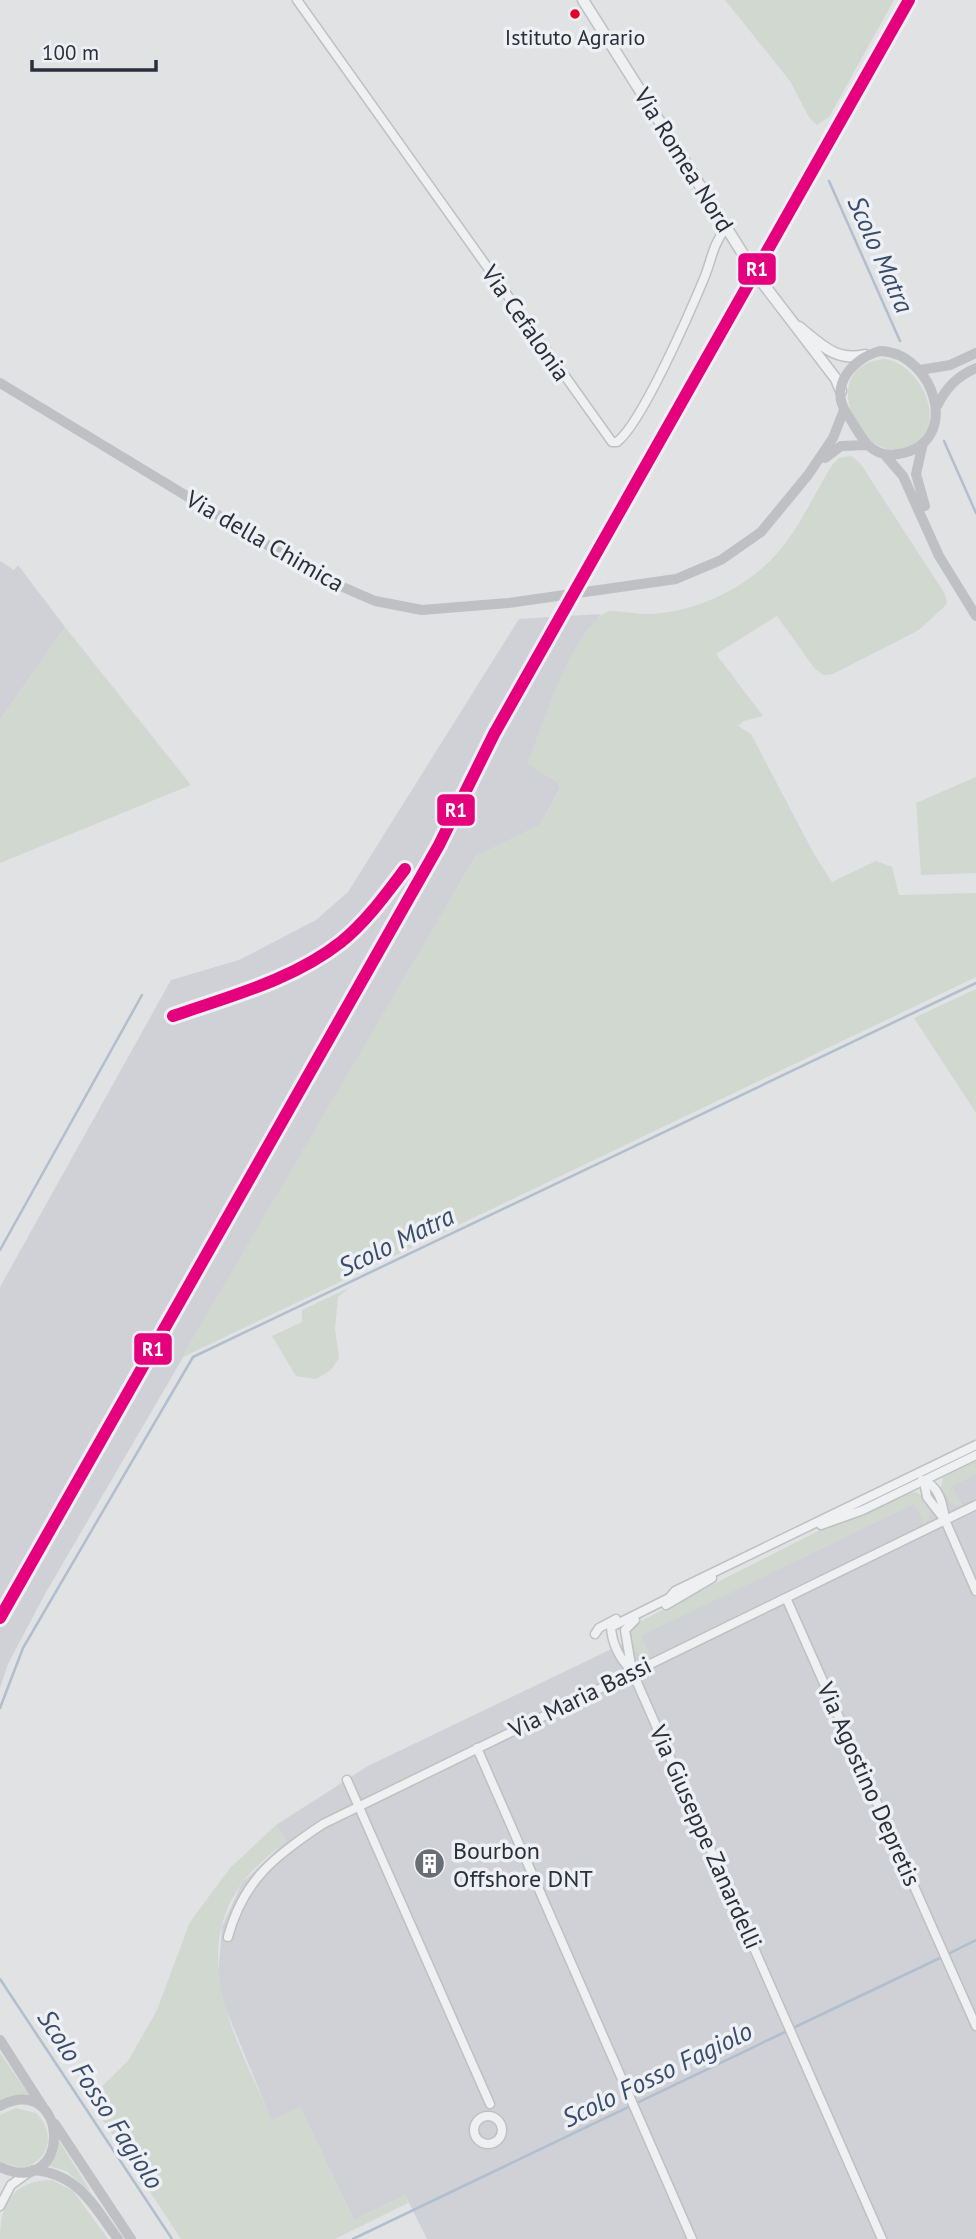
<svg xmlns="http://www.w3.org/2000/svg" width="976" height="2239" viewBox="0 0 976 2239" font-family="'PT Sans',sans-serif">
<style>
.built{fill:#cfd1d7}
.green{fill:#d1d8d0}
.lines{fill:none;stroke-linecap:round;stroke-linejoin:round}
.stream{stroke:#b1becd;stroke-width:2.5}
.minor-casing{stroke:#bec0c2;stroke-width:11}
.tertiary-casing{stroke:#bec0c2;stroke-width:13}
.minor{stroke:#eff0f2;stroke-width:8}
.tertiary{stroke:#eff0f2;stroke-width:10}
.secondary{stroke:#bec0c4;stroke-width:10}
.rail-1-casing{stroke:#eef0f4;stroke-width:18}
.rail-1{stroke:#e5007d;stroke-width:12}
.bus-dot{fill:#e4002b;stroke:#eef0f4;stroke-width:2.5}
.labels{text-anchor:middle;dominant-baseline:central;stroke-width:7;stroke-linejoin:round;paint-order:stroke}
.bus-label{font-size:22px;fill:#292f3b;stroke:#eef0f4}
.street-label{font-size:24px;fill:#292f3b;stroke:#eef0f4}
.poi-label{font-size:24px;fill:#292f3b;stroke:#eef0f4;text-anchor:start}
.water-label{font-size:26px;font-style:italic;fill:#384d6b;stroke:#eef0f4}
.line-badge{stroke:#eef0f4;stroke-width:2.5}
.badge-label{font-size:19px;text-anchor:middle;font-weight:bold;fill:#fff}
</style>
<rect width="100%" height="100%" fill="#e0e2e4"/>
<path class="built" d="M0 561 14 570 18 565 65 627 0 720Z
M601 614 570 658 528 764 558 782 560 789 540 825 475 857 45 1594 8 1664 0 1688V1287L171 980 239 960 316 920 348 892 519 619Z
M976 1474V2239H427L405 2195 354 2220 300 2107 272 2121 220 1995 218 1976 222 1927 242 1883 286 1841 276 1825 368 1766Z"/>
<path class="green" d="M725 0H894L829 117 817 125 810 119 790 81Z
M884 359C925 364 955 439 899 449 856 457 817 366 884 359Z
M851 456 860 463 945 594 947 604 919 630 833 674 824 675 815 669 777 616 716 654 763 716 744 721 738 726 751 734 814 854 832 882 876 861 892 867 899 895 976 893V977L181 1358 475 857 540 825 560 790 558 782 527 764C543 726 571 628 609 611 620 611 630 613 641 614 696 615 758 584 789 538 806 515 817 488 833 464L839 458Z
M65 627 191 785 0 863V720Z
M976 777V873L921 875 916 803Z
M976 989V1113L914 1018Z
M349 1288 338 1297 335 1329 339 1358 331 1370 316 1379 296 1376 272 1336 302 1322V1310Z
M976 1460V1474L952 1486 963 1506 952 1505 941 1488 943 1477Z
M916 1492C929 1499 937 1512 925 1524L914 1504 641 1636 651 1656C637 1657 630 1647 629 1634L637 1623 824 1528 904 1494Z
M276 1825 286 1841C271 1854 255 1866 243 1882 186 1957 240 2047 272 2120L300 2107 354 2220 405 2195 408 2203 335 2239H181L89 2099 128 2061 157 2010 190 1922 230 1868Z
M0 2053 32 2099 0 2103Z
M16 2108 36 2113C56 2133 50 2160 23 2168L0 2162V2115Z
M59 2141 91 2192 66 2171 49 2166Z
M52 2180 73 2191 108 2239H0C0 2203 14 2180 52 2180Z"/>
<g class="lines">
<path class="stream" d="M829 181 900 341
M944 441 976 513
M0 1250 142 995
M0 1708 23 1648 193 1357 976 983
M948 1954 976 1940
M0 1979 172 2239
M793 2028 942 1957
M353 2239 787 2031"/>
<defs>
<path id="minor" d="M297 0 612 442H617C642 423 691 310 705 276 712 258 713 244 726 228
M922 1480C939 1485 943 1504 945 1520
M924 1481 927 1497 945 1520 976 1591
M821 1525 863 1510 976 1455
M787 1600 976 2026
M666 1605 712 1578
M595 1634 599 1628 616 1619
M632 1671 625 1630 635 1620
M477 1748 692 2239
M347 1780 490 2104
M228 1937C243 1880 276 1855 323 1824L976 1505
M474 2130a14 14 0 1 1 28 0a14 14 0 1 1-28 0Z
M0 2206 11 2185 29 2172
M882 2239 632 1671C620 1659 612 1644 611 1627L669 1598 675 1591 976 1445"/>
<path id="tertiary" d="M583 0 755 273 836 379 841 391
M799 327C820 344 836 362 865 355"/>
</defs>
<use href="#minor" class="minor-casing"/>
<use href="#tertiary" class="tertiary-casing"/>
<use href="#minor" class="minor"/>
<use href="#tertiary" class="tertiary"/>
<path class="secondary" d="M880 351C934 352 964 444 898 454 887 456 876 453 868 445 860 437 854 424 847 414 828 386 853 358 880 351Z
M920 370 950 365 976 353
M0 383 322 578 375 601 422 610 508 603 676 579 721 560 761 532 808 475 833 438 844 410
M937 406C946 388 957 376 976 368
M923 443 916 474 925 506
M884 454 903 476 939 556 976 616
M825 458 841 446 868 445
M0 2040 43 2107
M0 2106C70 2070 74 2201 0 2167
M55 2124 131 2239
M33 2170C79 2174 93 2205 118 2239"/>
<defs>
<path id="rail-1" d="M173 1016C230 996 293 980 341 942 366 922 386 894 405 869
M0 1618 439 845 494 734 909 0"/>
</defs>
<use href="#rail-1" class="rail-1-casing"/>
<use href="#rail-1" class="rail-1"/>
</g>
<defs>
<symbol id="building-disc" viewBox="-11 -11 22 22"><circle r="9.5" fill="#696e76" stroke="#eef0f4"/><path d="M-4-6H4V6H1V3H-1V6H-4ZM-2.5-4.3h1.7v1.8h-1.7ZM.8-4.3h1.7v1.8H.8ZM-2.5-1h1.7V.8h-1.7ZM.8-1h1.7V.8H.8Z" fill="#fff"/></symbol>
</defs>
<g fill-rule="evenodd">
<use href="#building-disc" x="412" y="1846" width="35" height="35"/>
</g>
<circle class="bus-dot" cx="575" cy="14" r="6"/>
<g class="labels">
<g class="bus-label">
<text x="575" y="37">Istituto Agrario</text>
</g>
<g class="street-label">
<text transform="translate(684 160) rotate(58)">Via Romea Nord</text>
<text transform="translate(526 323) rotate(55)">Via Cefalonia</text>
<text transform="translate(265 541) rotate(30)">Via della Chimica</text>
<text transform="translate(580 1697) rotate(-26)">Via Maria Bassi</text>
<text transform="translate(869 1784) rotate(66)">Via Agostino Depretis</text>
<text transform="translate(706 1837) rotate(66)">Via Giuseppe Zanardelli</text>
</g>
<g class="poi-label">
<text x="453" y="1850">Bourbon<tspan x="453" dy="28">Offshore DNT</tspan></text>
</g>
<g class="water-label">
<text transform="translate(881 254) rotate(66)">Scolo Matra</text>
<text transform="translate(396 1241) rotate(-26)">Scolo Matra</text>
<text transform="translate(657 2074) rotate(-26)">Scolo Fosso Fagiolo</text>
<text transform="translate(101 2099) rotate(57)">Scolo Fosso Fagiolo</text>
</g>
</g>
<g class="line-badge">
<rect x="737" y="252" width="40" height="34" rx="7" fill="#e5007d"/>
<rect x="436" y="793" width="40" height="34" rx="7" fill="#e5007d"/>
<rect x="133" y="1332" width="40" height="34" rx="7" fill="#e5007d"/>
</g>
<g class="badge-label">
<text x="757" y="276">R1</text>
<text x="456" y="817">R1</text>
<text x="153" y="1356">R1</text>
</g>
<path d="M32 60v10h124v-10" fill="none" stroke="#292f3b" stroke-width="3.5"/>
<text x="42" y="60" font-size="21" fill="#292f3b" stroke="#eef0f4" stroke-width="5" paint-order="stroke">100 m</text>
</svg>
